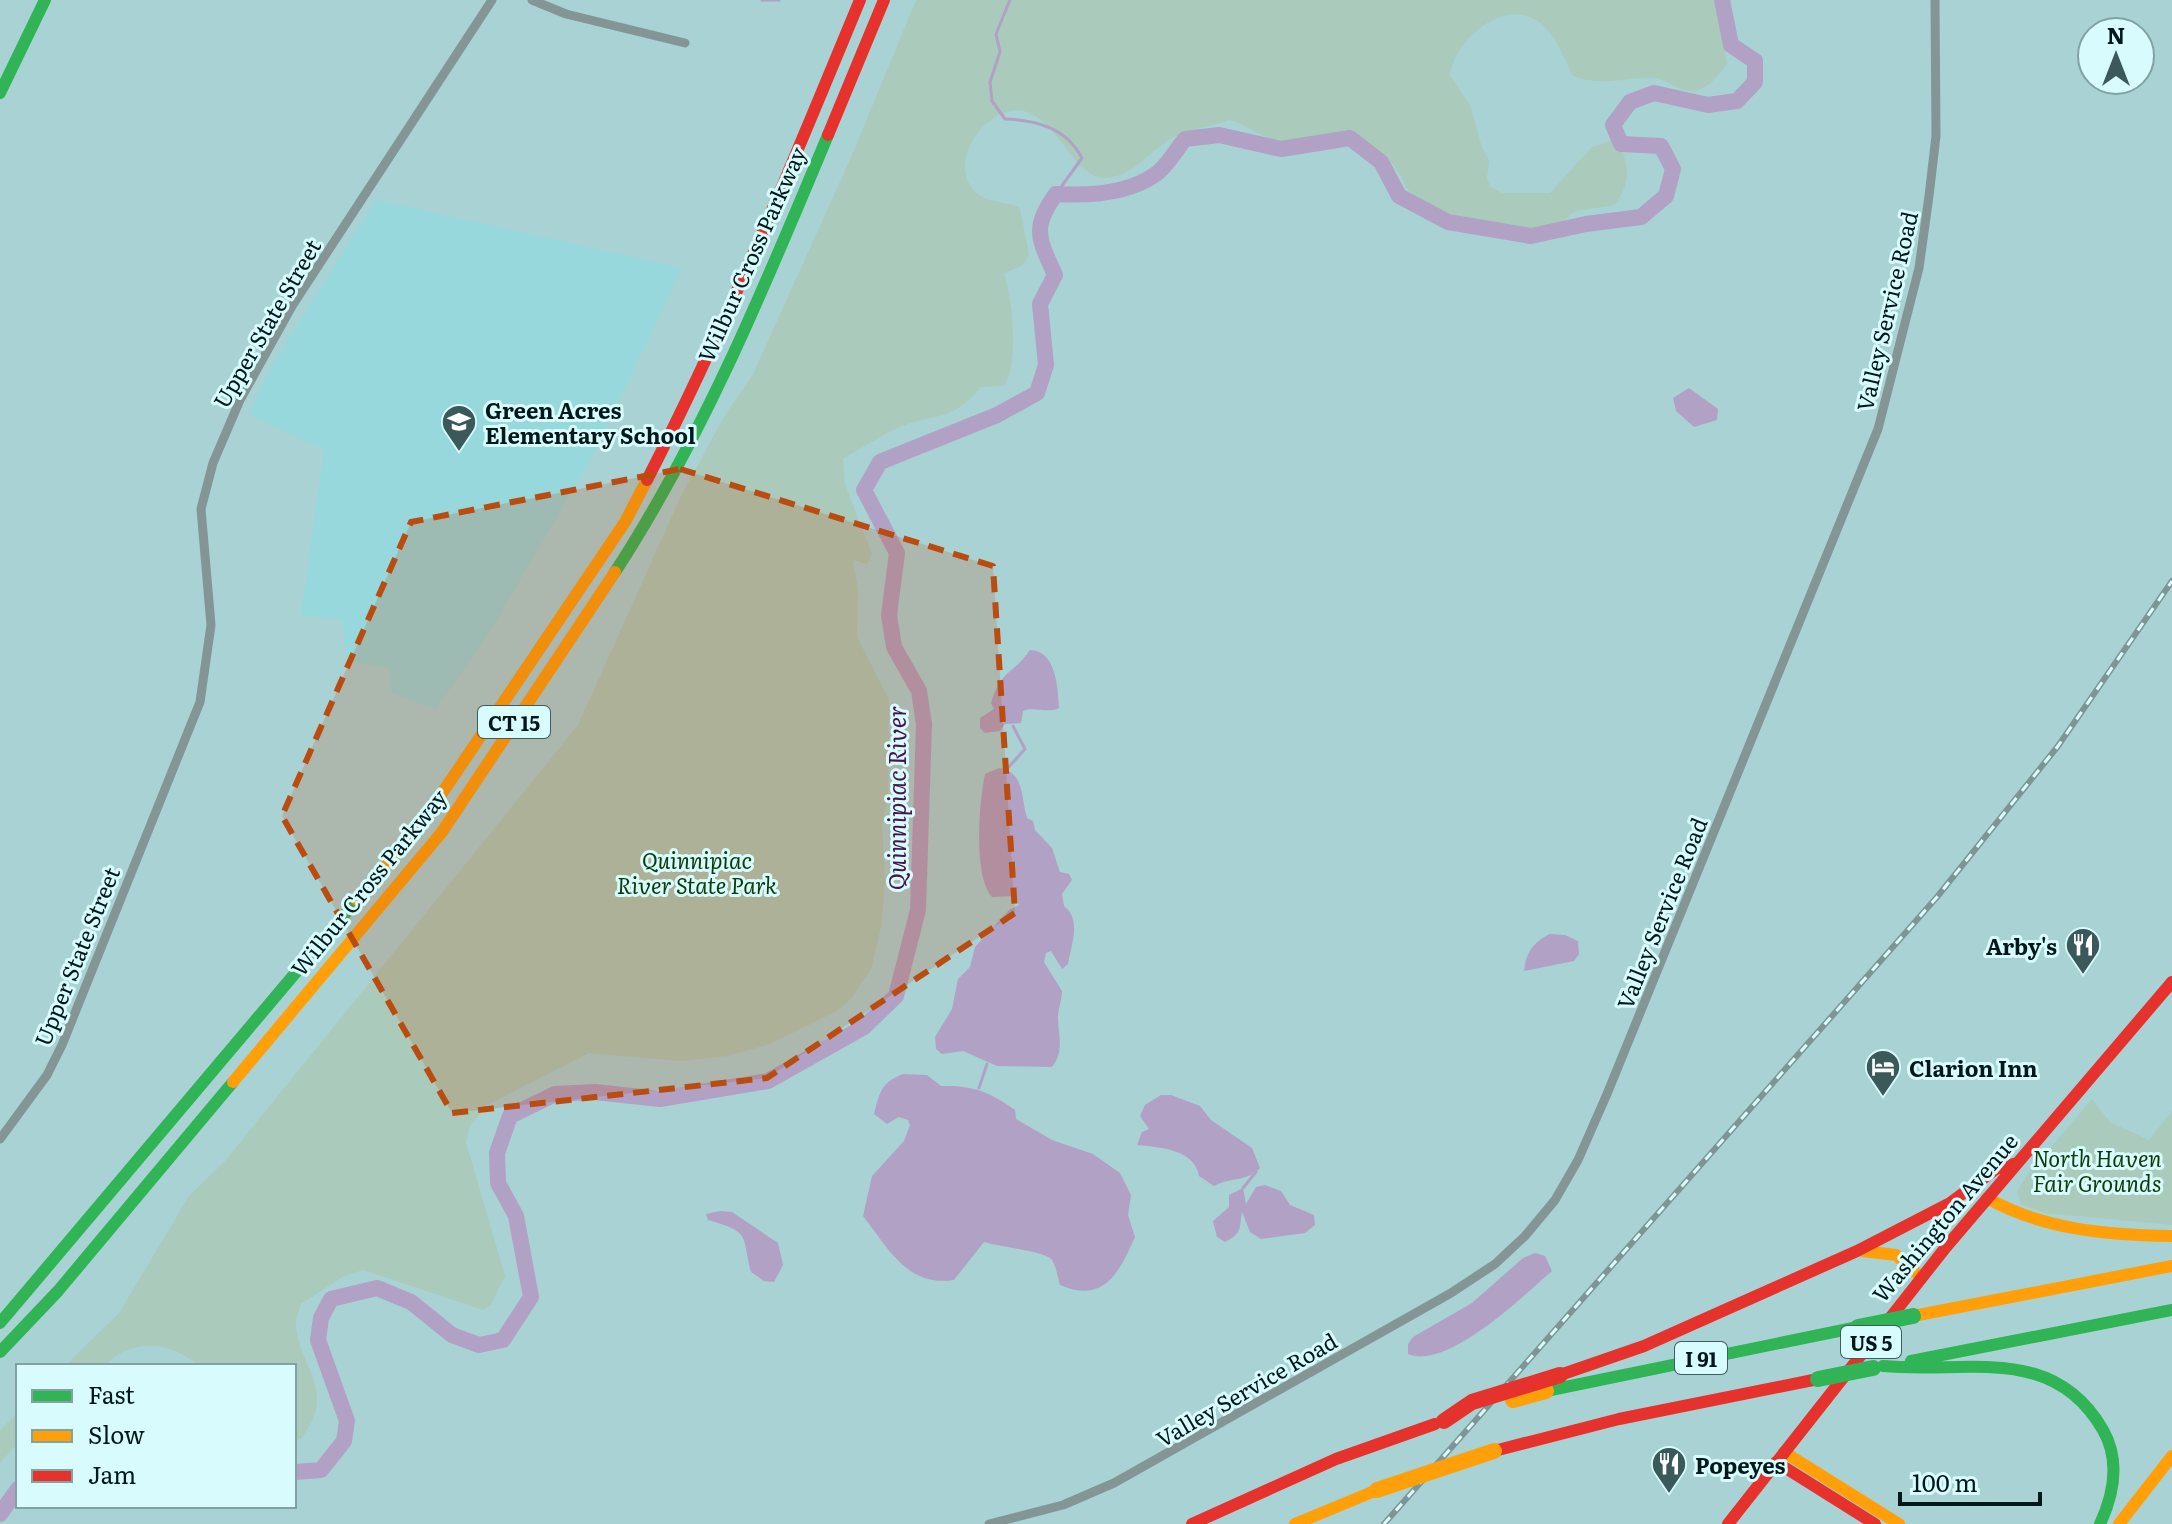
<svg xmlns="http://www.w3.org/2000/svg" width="2172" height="1524" viewBox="0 0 2172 1524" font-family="Literata,serif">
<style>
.built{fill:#96d8dc}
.green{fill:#aacbbb}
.water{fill:#b1a1c4}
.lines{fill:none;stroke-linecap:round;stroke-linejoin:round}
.stream{stroke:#b1a1c4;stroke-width:3}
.river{stroke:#b1a1c4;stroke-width:16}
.street{stroke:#849596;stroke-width:9}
.fast{stroke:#30b455;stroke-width:12}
.slow{stroke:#ff9f0a;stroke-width:12}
.jam{stroke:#e5322d;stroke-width:12}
.rail-casing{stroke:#7e9495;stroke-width:6}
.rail{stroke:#d8fcfe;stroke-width:3;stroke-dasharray:9;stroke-linecap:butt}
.fast-bridge{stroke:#30b455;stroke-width:16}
.slow-bridge{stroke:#ff9f0a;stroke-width:16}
.jam-bridge{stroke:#e5322d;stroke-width:16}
.marked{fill:#ba4c0f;fill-opacity:0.2;stroke:#ba4c0f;stroke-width:6;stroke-dasharray:16 10;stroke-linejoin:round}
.labels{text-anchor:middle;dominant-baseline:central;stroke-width:6;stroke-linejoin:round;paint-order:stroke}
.shield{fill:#d8fcfe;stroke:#415c5e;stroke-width:2}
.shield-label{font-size:20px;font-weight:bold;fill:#00181a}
.street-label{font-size:22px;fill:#00181a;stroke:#d8fcfe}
.poi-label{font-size:22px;font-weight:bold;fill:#00181a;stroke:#d8fcfe;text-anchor:start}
.park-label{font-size:22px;font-style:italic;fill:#0f3a09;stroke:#d8fcfe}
.water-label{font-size:24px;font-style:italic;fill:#46144f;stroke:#d8fcfe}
</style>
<rect width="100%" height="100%" fill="#a9d2d5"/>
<path class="built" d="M376 200 682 268 593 455 490 631 436 709 392 693 389 668 347 660 342 619 301 616 324 450 248 414 274 362Z"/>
<path class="green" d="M916 0H1718L1727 64C1719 75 1708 89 1694 91 1678 92 1668 79 1653 78 1624 77 1601 87 1573 76 1563 57 1554 29 1534 19 1499 1 1454 42 1450 75L1471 107 1482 148 1489 161 1487 179 1491 187 1502 193H1550L1592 147 1610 141 1620 145C1630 171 1630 182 1615 205L1576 211 1549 231 1425 210C1407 197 1404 174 1388 160 1343 119 1319 156 1276 141 1260 136 1247 125 1230 120 1212 126 1189 129 1172 138 1149 151 1134 177 1105 178 1076 180 1057 118 1023 111 988 105 950 156 971 187 984 205 1002 199 1020 208L1029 254 1023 265 1004 274C1013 299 1019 366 1004 386L981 387C948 425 937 411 898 428 879 437 861 448 843 459L845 484 872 554 867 564 853 560 858 590 857 637 889 700 888 799 882 824 885 882 881 927 871 969 852 997 837 1011 770 1044 727 1056 681 1061 589 1053 487 1105 470 1126 466 1142 505 1276 491 1305 483 1310 363 1270 344 1276 301 1304C299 1311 295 1321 296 1328 302 1372 337 1390 301 1439L294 1440V1366H198C171 1340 129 1338 105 1366H65L119 1313 189 1196 225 1161 578 725 682 494 725 415 753 374 852 155Z
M2092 1099 2110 1122 2149 1140 2172 1111V1225L2044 1213 2021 1204 2017 1192 2027 1175Z
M18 1412V1443L0 1463V1430Z"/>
<path class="water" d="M1689 388 1718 409 1717 420 1694 427 1676 411 1673 398Z
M1030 650C1056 650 1058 688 1059 708 1047 714 1036 706 1023 711L1021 723 1005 724 1000 731 985 733 980 728V718L994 709 991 703C1001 669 1014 674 1030 650Z
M999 768C1025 771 1021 800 1027 818L1033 821 1035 830 1052 848 1060 872 1069 874 1072 880 1062 894 1064 906C1082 919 1071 946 1068 964L1062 969 1051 951 1046 953 1044 962 1062 991C1062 1000 1058 1009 1058 1017 1058 1034 1065 1051 1052 1067L997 1066 963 1051 942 1054 936 1049 935 1037 952 1009 958 979 970 967 975 947 1009 910 1019 905 1015 896 992 897C973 875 979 803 985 774Z
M1550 934 1565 935 1578 941 1579 954 1574 961 1524 971C1526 953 1533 942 1550 934Z
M903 1074 927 1075 941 1086C973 1085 990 1092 1015 1110L1016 1119 1052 1140 1093 1154 1120 1173 1131 1195 1128 1215 1135 1237C1119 1273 1104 1304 1060 1285 1058 1278 1056 1266 1052 1260 1046 1251 999 1247 984 1242L954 1280C907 1287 889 1249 863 1216L872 1176 904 1141 910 1125 908 1120 899 1117 887 1124 874 1114C880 1093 880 1083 903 1074Z
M1161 1095H1171L1200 1106 1211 1120 1252 1148 1260 1168C1247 1182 1230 1177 1214 1186L1199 1176C1195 1149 1158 1147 1137 1145L1142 1132 1149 1129 1140 1116 1145 1105Z
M1265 1185 1281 1191 1290 1205 1314 1215 1315 1225 1305 1233 1261 1239 1250 1232 1242 1212C1239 1228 1243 1233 1225 1242L1217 1237 1213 1221 1229 1207V1195L1243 1188 1246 1204 1256 1187Z
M720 1211 732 1212 778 1243 783 1265 774 1282 764 1281 751 1272C742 1235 751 1232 708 1220L706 1214Z
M1535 1253 1545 1256 1552 1271C1524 1295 1447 1371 1408 1354V1344L1413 1337 1472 1303 1523 1258Z"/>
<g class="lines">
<path class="stream" d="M762 0H779
M1010 0 996 34 1000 52 990 82 992 101 1005 119C1037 120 1066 128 1082 158L1056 194
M1007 769 1025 749 1013 726
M979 1088 987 1064
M1243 1188 1256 1172"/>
<path class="river" d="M294 1472 321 1470 344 1441 347 1421 318 1340 321 1318 331 1299 377 1288 411 1302 452 1335 479 1345 503 1340 531 1297 516 1216 498 1183 497 1153 510 1116 555 1094 595 1092 660 1099 768 1081 864 1027 896 996 918 910 924 724 919 691 894 647 889 615 897 553 864 490 880 462 997 415 1037 393 1046 365 1040 304 1055 275C1039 239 1031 228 1056 194 1088 196 1128 194 1156 174 1167 166 1176 150 1185 139L1219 135 1281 149 1350 138 1381 162 1399 196 1448 222 1531 236 1586 224 1641 217 1666 196 1673 169 1661 146 1621 144 1613 125 1630 102 1654 93 1708 105 1737 101 1755 82V61L1731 45 1722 0
M0 1514 18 1489"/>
<path class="street" d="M532 0 566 14 685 43
M0 1139 47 1075 62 1045 200 702 211 625 201 509 213 463 240 400 292 306 492 0
M989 1524 1063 1505 1114 1483 1451 1293 1495 1264 1525 1236 1555 1200 1578 1160 1607 1094 1878 429 1919 268 1929 196 1936 136 1935 0"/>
<path class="fast" d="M0 93 45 0
M615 572C702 439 767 281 828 135
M0 1323 357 900
M0 1352 58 1291 233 1082
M1911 1361 2172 1310
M1883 1366C1967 1374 2053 1343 2103 1430 2120 1460 2114 1494 2100 1524
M1546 1391 1858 1327"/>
<path class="slow" d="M357 900 422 823 625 522 647 480
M233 1082 442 832 615 572
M1987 1198C2044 1230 2107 1235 2172 1236
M1863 1251 1896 1255 1921 1277
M1913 1316 2172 1266
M1784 1452 1899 1524
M1295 1524 1377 1490
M2119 1524 2172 1456"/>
<path class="jam" d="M828 135 884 0
M647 480C727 324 793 162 860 0
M1560 1375 1644 1346 1857 1251 1950 1203 1996 1169 2017 1163
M1494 1451 1619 1419 1818 1379
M1776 1462 1875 1524
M1192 1524 1336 1459 1435 1424
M1728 1524 1946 1247 2172 982"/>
<defs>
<path id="rail" d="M1384 1524 1937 897 2058 746 2172 581"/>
</defs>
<use href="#rail" class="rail-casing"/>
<use href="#rail" class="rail"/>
<path class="fast-bridge" d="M1858 1327 1913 1316
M1818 1379 1873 1368"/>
<path class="slow-bridge" d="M1513 1400 1546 1391
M1377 1490 1494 1451"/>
<path class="jam-bridge" d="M1444 1421 1472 1402 1560 1375"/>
</g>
<path class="marked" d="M680 469 993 566 1015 913 767 1078 452 1113 282 816 411 522Z"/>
<defs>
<symbol id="school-pin" viewBox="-11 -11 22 30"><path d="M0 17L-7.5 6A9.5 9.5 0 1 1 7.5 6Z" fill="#3b595b" stroke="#d8fcfe"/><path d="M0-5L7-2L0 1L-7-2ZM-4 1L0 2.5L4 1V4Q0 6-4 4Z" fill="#fff"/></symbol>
<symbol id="restaurant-pin" viewBox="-11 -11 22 30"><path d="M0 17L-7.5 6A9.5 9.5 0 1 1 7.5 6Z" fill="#3b595b" stroke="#d8fcfe"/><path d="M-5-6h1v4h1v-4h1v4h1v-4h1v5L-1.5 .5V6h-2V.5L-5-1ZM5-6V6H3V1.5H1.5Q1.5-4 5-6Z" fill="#fff"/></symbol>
<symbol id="hotel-pin" viewBox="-11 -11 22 30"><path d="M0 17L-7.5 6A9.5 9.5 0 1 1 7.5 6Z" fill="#3b595b" stroke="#d8fcfe"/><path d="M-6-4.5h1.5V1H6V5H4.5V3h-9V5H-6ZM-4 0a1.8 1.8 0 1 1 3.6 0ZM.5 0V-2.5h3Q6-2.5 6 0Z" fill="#fff"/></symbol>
</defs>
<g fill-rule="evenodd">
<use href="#school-pin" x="439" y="402" width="40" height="54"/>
<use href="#restaurant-pin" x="2063" y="925" width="40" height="54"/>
<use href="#hotel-pin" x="1863" y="1047" width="40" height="54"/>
<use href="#restaurant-pin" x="1649" y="1444" width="40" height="54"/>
</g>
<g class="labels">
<g class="shield">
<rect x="478" y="706" width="72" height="32" rx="6"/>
<rect x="1841" y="1326" width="60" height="32" rx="6"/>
<rect x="1675" y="1342" width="52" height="32" rx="6"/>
</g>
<g class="shield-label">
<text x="514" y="722">CT 15</text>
<text x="1871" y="1342">US 5</text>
<text x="1701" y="1358">I 91</text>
</g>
<g class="street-label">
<text transform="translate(751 254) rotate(-66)">Wilbur Cross Parkway</text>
<text transform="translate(1886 311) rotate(-77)">Valley Service Road</text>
<text transform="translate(266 323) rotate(-60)">Upper State Street</text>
<text transform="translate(368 882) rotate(-51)">Wilbur Cross Parkway</text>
<text transform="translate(1661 913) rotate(-68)">Valley Service Road</text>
<text transform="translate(76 956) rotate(-68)">Upper State Street</text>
<text transform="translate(1944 1217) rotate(-50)">Washington Avenue</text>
<text transform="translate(1246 1389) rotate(-30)">Valley Service Road</text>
</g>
<g class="poi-label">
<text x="485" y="409">Green Acres<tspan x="485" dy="25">Elementary School</tspan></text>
<text x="2057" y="945" text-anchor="end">Arby's</text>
<text x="1909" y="1067">Clarion Inn</text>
<text x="1695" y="1464">Popeyes</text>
</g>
<g class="park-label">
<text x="697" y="859">Quinnipiac<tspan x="697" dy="25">River State Park</tspan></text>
<text x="2097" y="1157">North Haven<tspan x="2097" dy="25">Fair Grounds</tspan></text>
</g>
<g class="water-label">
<text transform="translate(895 798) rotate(-90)">Quinnipiac River</text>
</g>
</g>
<rect x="16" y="1364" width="280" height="144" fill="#d8fcfe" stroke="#82a1a3" stroke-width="2"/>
<rect x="32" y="1390" width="40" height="12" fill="#30b455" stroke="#82a1a3" stroke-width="2"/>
<text x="88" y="1404" font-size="24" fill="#00181a">Fast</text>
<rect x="32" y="1430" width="40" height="12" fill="#ff9f0a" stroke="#82a1a3" stroke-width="2"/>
<text x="88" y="1444" font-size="24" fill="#00181a">Slow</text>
<rect x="32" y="1470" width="40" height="12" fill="#e5322d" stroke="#82a1a3" stroke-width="2"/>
<text x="88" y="1484" font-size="24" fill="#00181a">Jam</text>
<g transform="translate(2116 56)"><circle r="38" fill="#d8fcfe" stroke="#82a1a3" stroke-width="2"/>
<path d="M0-6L14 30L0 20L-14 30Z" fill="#3b595b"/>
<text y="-12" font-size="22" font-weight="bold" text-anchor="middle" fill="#00181a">N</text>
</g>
<path d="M1900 1492v12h140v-12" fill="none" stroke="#00181a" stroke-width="4"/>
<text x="1912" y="1492" font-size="24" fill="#00181a" stroke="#d8fcfe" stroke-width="6" paint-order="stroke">100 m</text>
</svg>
